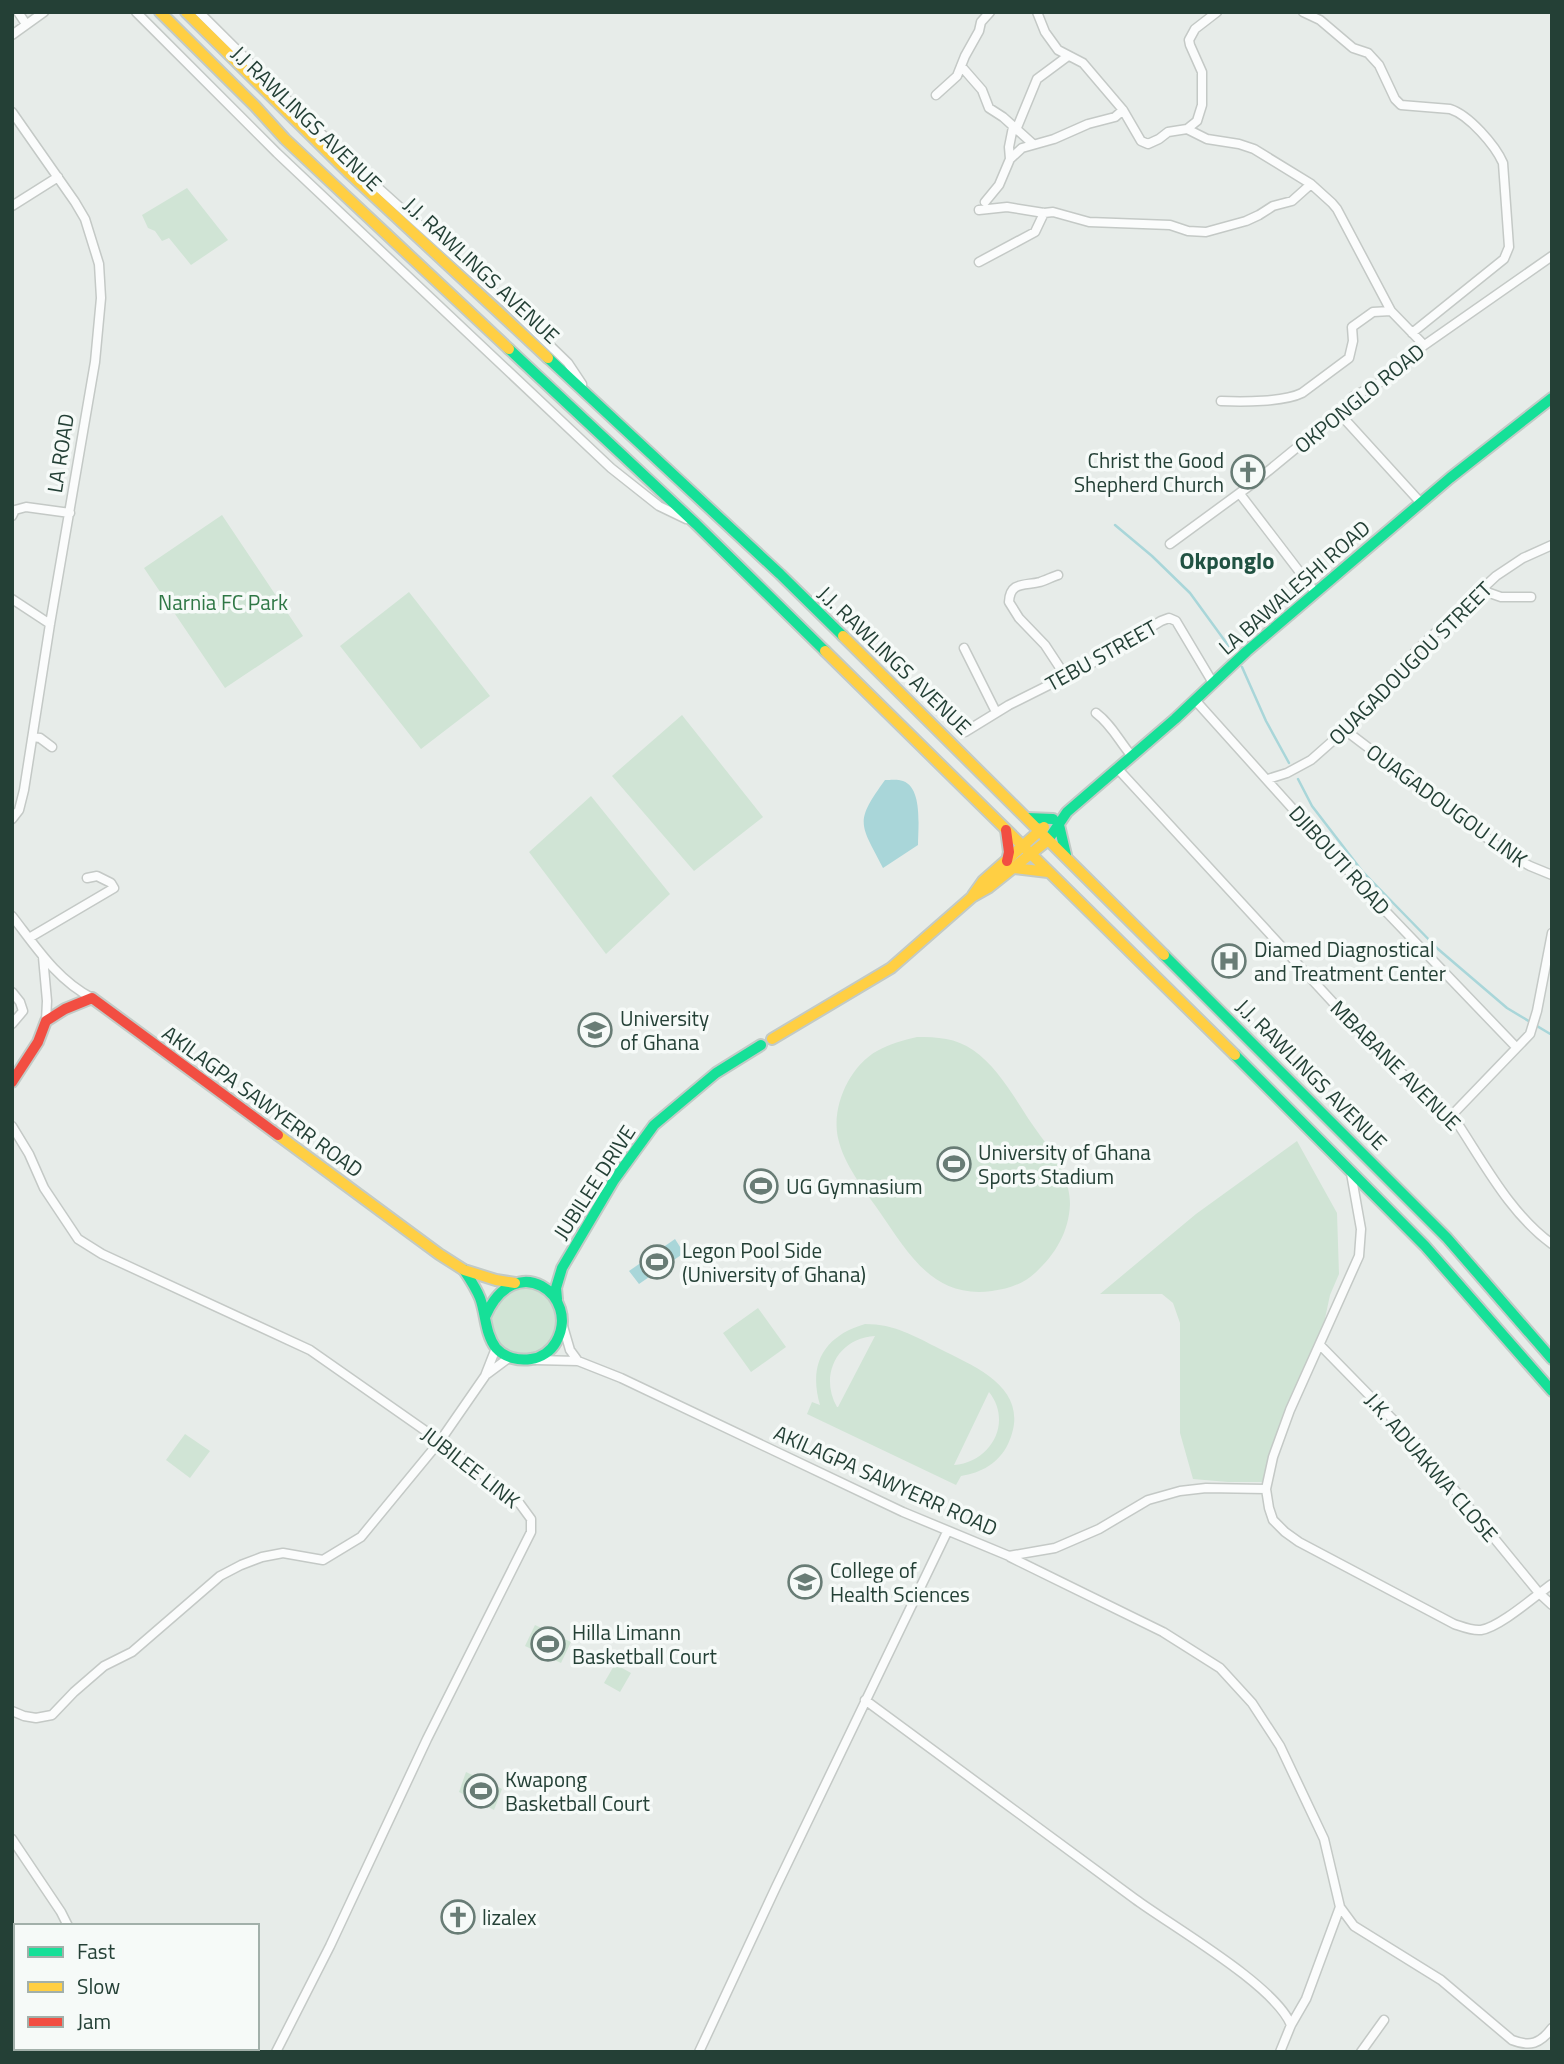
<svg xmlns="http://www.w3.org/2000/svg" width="1564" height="2064" viewBox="0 0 1564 2064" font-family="'Titillium Web',sans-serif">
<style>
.green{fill:#d0e4d5;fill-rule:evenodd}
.water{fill:#a9d6d9}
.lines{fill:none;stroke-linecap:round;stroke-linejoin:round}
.stream{stroke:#a9d6d9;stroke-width:2.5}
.street-casing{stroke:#c4c9c6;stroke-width:11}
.fast-casing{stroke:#c2cac6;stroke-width:14}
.slow-casing{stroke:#c2cac6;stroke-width:14}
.jam-casing{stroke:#c2cac6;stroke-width:14}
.street{stroke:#fbfcfc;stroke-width:8}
.fast{stroke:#16e098;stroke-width:10}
.slow{stroke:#ffcf43;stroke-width:10}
.jam{stroke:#f24e42;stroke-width:10}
.labels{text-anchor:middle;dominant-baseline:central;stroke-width:7;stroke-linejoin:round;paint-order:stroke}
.street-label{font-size:21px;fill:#244036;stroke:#f6faf8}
.poi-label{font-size:21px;fill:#244036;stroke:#f6faf8;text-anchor:start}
.park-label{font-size:21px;fill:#2e7745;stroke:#f6faf8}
.neighbourhood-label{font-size:23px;font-weight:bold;fill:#205242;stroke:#f6faf8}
</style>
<rect width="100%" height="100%" fill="#e7ece9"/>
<path class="green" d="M187 188 228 240 191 265 169 238 162 241 155 231 148 228 142 215Z
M222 515 303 636 225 688 144 568Z
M409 592 490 696 421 749 340 646Z
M682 715 763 817 694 871 612 776Z
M591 796 670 894 606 954 529 852Z
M917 1037C937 1037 956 1038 973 1050 998 1067 1015 1099 1032 1124 1043 1140 1056 1155 1063 1173 1067 1183 1070 1193 1070 1204 1069 1232 1055 1255 1035 1273 1023 1284 1008 1289 992 1291 933 1299 908 1253 879 1211 864 1189 844 1165 838 1138 831 1106 850 1066 877 1051 890 1044 903 1040 917 1037Z
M1297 1141 1337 1213 1339 1274 1330 1295 1323 1328 1300 1376 1262 1482H1228L1193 1479 1180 1433V1323L1173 1303 1162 1294H1100L1196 1214Z
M490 1321a34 34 0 1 1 68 0a34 34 0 1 1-68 0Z
M758 1308 786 1347 751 1372 723 1333Z
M865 1324C895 1324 914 1336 940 1349 978 1368 1033 1390 1008 1444 999 1463 981 1473 961 1476L956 1485 807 1414 812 1402 820 1405C808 1364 824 1336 865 1324ZM875 1336 838 1407H837C819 1376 837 1338 875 1336ZM989 1392C1013 1422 991 1462 954 1465Z
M185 1434 210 1451 190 1478 166 1460Z
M535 1625 571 1642 561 1663 525 1646Z
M615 1664 631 1673 620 1692 604 1683Z
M466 1772 502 1789 494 1810 459 1792Z"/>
<path class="water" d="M885 780C890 780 898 779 903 781 923 788 918 828 918 845L883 868C860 823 854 823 885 780Z
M675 1239 684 1253 639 1284 629 1271Z"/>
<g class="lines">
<path class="stream" d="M1115 525 1152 556 1190 593 1233 652
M1242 667 1266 721 1289 763
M1298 779 1312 806 1362 871 1438 949 1507 1008 1552 1035"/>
<defs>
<path id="street" d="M18 12 26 24
M136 12 277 153 611 468 659 506 686 519
M199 12 353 165 505 302 568 363 582 384
M1037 12 1045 32 1058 50 1083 63 1123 110 1141 141 1148 144 1159 139 1168 132 1187 129 1207 139 1239 144 1254 149 1311 184 1332 203 1337 209 1391 311 1424 345
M1303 12 1320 20 1353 48 1368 53 1379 65 1395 99 1401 105 1450 109C1469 115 1495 145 1503 163L1509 247 1504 259 1412 333
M12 35 44 12
M961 66 982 90 989 108 1003 117 1033 144
M936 95 957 76 965 56 979 31 981 22 990 12
M12 112 75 202 85 219 99 264 101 298 95 362 50 624 24 790 19 810 12 819
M1187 129 1197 121 1202 105V72L1190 45 1189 40 1195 29 1217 12
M1016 130 1037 79 1068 56
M1010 159 1009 147 1013 127
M985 202 999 185 1010 159 1022 148 1054 139 1088 124 1115 117 1123 110
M12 206 58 177
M979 210 1007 207 1044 213 1053 212 1089 222 1170 225 1188 231 1206 232 1246 221 1259 215 1273 206 1292 201 1311 184
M979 262 1035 232 1044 213
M1221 401C1242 402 1284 402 1302 393L1349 358 1353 341 1352 327 1373 312 1391 311
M1339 413 1421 503
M1240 494 1315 592
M12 516 15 510 26 507 70 513
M1170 544 1256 481 1339 413 1354 396 1390 377 1400 362 1406 358 1552 256
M1058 575C1052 577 1046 580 1040 582 1025 586 1010 581 1009 602L1019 618 1045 645 1066 677
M1481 590 1501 597H1531
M12 599 50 624
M964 648 996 712
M1195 700 1372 897 1516 1047
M1096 713C1112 725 1119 741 1131 755
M1345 730 1508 854 1530 866 1552 875
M965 732 1009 705 1089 665 1161 621 1169 618 1176 621 1213 683
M33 737 40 738 52 747
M1117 768 1375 1048 1443 1111 1452 1115C1482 1159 1508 1212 1552 1244
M1268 779 1287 773 1311 760 1345 730 1418 649 1496 576 1523 558 1552 545
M12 916C36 947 57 980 92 998
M29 938 114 888 111 883 97 876 87 878
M43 957 47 1001 46 1021
M12 992 20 1002 23 1011 12 1024
M1452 1115 1530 1034 1537 1011 1552 933
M12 1126 29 1154 44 1188 78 1239 102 1254 310 1350 440 1441 520 1504 531 1519V1532L427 1739 330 1946 276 2052
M1351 1173 1361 1229 1359 1256 1290 1410 1273 1457 1266 1489 1269 1508 1273 1520 1285 1532 1299 1542 1454 1624C1463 1627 1472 1631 1481 1630 1500 1627 1535 1596 1552 1584
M563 1326 570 1350 578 1361
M1320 1345 1417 1444 1539 1593 1552 1605
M535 1360 578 1361 621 1378 903 1512 1009 1556 1055 1548 1099 1529 1148 1500 1180 1491 1206 1488 1266 1489
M487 1374 510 1357
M1010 1557 1163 1632 1220 1668 1252 1703 1280 1746 1324 1839 1340 1907 1354 1926 1441 1980 1512 2040C1530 2047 1540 2044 1552 2028
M865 1700C955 1766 1045 1833 1135 1899 1173 1927 1275 1985 1291 2025
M12 1711 24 1716 36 1718 52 1715 74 1692 104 1666 132 1652 220 1576 241 1565 262 1557 283 1553 323 1560 361 1537 440 1441 485 1376 496 1348
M12 1839 61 1912 68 1926
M12 1973H16
M75 2052 76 2048
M699 2052 776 1887 947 1532
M1280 2052 1291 2025 1306 1999 1340 1907
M1361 2052 1384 2020"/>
<path id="fast" d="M509 349 696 524 825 651
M548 358 780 574 843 636
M1027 818 1053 819
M1059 825 1066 855
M1048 840 1067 812 1175 719 1247 651 1450 478 1552 398
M1164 955 1447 1238 1552 1359
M1235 1055 1425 1246 1552 1391
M464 1270C470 1279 476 1288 480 1298 486 1314 485 1334 496 1348 505 1358 519 1361 531 1359 541 1358 551 1351 556 1342 582 1296 515 1247 485 1317
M557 1299 556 1288 562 1268 614 1180 654 1125 716 1073 761 1045"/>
<path id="slow" d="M160 12 255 106 285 139 509 349
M186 12 348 172 548 358
M843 636 1164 955
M825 651 1235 1055
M1014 868 1048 872
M973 895 983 881 1044 827
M772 1039 891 968 972 897 988 888 1048 840
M278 1135 439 1254 464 1270 496 1280 515 1283"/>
<path id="jam" d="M1006 830 1009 852 1007 861
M12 1082 38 1042 46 1021 65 1009 92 998 278 1135"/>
</defs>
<use href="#street" class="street-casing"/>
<use href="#fast" class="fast-casing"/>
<use href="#slow" class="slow-casing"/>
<use href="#jam" class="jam-casing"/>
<use href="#street" class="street"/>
<use href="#fast" class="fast"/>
<use href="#slow" class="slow"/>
<use href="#jam" class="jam"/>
</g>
<defs>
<symbol id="church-ring" viewBox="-11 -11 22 22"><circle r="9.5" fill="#f6faf8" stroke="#687c75" stroke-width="1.5"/><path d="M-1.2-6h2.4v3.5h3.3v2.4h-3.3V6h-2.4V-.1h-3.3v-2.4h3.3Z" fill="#687c75"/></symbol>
<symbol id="hospital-ring" viewBox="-11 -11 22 22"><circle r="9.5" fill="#f6faf8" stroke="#687c75" stroke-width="1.5"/><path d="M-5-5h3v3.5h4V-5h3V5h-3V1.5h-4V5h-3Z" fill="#687c75"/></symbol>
<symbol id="university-ring" viewBox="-11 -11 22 22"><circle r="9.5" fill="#f6faf8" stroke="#687c75" stroke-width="1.5"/><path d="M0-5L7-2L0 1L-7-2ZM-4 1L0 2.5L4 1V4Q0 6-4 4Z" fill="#687c75"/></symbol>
<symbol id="stadium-ring" viewBox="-11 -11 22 22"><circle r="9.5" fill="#f6faf8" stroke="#687c75" stroke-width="1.5"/><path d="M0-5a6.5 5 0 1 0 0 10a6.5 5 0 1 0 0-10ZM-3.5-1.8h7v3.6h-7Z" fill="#687c75"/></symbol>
</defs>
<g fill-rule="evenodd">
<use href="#church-ring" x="1229" y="453" width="38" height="38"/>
<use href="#hospital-ring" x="1210" y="942" width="38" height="38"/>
<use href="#university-ring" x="576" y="1011" width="38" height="38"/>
<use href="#stadium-ring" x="935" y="1145" width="38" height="38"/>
<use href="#stadium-ring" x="742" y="1167" width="38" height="38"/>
<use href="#stadium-ring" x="638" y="1243" width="38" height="38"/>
<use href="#university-ring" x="786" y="1563" width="38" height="38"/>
<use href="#stadium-ring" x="529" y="1625" width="38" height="38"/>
<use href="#stadium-ring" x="462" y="1772" width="38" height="38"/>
<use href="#church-ring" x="439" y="1898" width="38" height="38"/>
</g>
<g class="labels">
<g class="street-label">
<text transform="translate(307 118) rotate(44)">J.J RAWLINGS AVENUE</text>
<text transform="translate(482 270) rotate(43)">J.J. RAWLINGS AVENUE</text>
<text transform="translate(1359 398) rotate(-39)">OKPONGLO ROAD</text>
<text transform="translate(60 453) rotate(-81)">LA ROAD</text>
<text transform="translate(1294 587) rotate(-41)">LA BAWALESHI ROAD</text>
<text transform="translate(1101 655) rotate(-29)">TEBU STREET</text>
<text transform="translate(895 660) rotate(44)">J.J. RAWLINGS AVENUE</text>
<text transform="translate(1410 663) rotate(-45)">OUAGADOUGOU STREET</text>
<text transform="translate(1447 805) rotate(36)">OUAGADOUGOU LINK</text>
<text transform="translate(1340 860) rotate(48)">DJIBOUTI ROAD</text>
<text transform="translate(1396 1065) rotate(45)">MBABANE AVENUE</text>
<text transform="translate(1312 1074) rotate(45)">J.J. RAWLINGS AVENUE</text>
<text transform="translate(263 1101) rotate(36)">AKILAGPA SAWYERR ROAD</text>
<text transform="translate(594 1182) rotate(-57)">JUBILEE DRIVE</text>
<text transform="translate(471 1467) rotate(38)">JUBILEE LINK</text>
<text transform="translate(1432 1467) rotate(49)">J.K. ADUAKWA CLOSE</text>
<text transform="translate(886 1480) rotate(24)">AKILAGPA SAWYERR ROAD</text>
</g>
<g class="poi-label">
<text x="1224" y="460" text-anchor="end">Christ the Good<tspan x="1224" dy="24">Shepherd Church</tspan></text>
<text x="1254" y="949">Diamed Diagnostical<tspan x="1254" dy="24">and Treatment Center</tspan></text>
<text x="620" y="1018">University<tspan x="620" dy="24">of Ghana</tspan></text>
<text x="978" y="1152">University of Ghana<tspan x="978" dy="24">Sports Stadium</tspan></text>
<text x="786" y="1186">UG Gymnasium</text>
<text x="682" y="1250">Legon Pool Side<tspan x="682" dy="24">(University of Ghana)</tspan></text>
<text x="830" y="1570">College of<tspan x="830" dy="24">Health Sciences</tspan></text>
<text x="572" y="1632">Hilla Limann<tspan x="572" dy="24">Basketball Court</tspan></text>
<text x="505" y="1779">Kwapong<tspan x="505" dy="24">Basketball Court</tspan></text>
<text x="482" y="1917">lizalex</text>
</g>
<g class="park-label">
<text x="223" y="602">Narnia FC Park</text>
</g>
<g class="neighbourhood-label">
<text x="1227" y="560">Okponglo</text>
</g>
</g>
<rect width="1564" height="2064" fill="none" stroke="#244036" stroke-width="28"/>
<rect x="14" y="1924" width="245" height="126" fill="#f6faf8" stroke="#a2b0aa" stroke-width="2"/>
<rect x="28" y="1947" width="35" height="10" fill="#16e098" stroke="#a2b0aa" stroke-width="2"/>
<text x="77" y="1959" font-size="21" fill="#244036">Fast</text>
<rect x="28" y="1982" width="35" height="10" fill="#ffcf43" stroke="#a2b0aa" stroke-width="2"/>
<text x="77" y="1994" font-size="21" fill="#244036">Slow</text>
<rect x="28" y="2017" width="35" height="10" fill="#f24e42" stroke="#a2b0aa" stroke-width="2"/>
<text x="77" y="2029" font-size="21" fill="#244036">Jam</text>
</svg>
